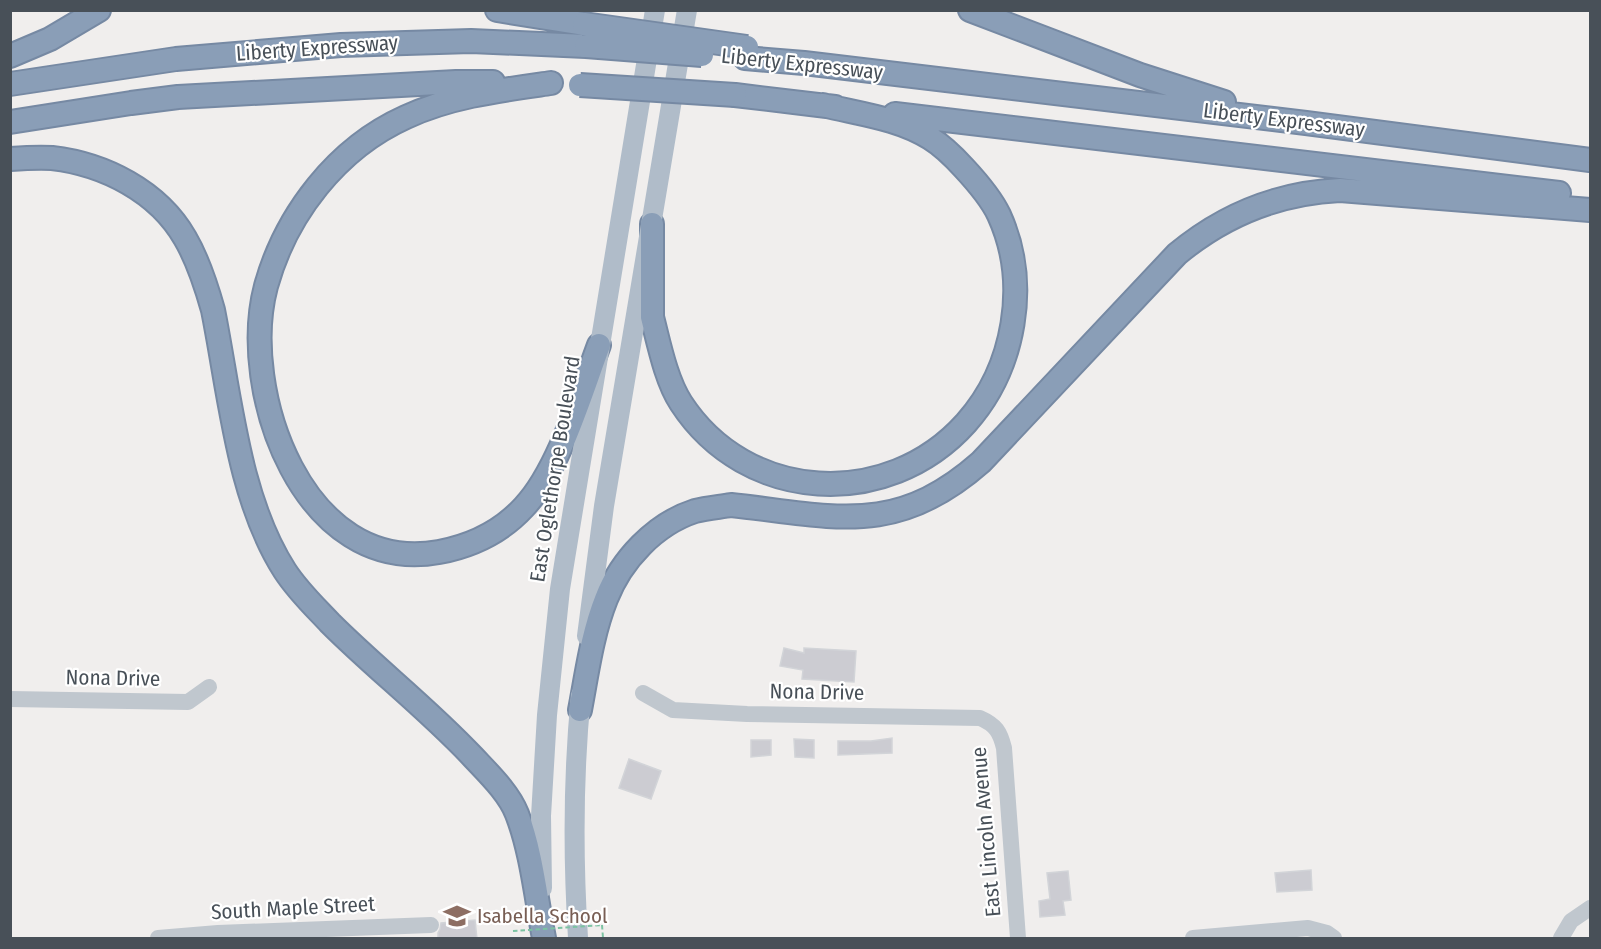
<svg xmlns="http://www.w3.org/2000/svg" width="1601" height="949" viewBox="0 0 1601 949" font-family="'Fira Sans Condensed',sans-serif">
<style>
.building{fill:#ccccd2;stroke:#d2d4d8;stroke-width:1.5}
.lines{fill:none;stroke-linecap:round;stroke-linejoin:round}
.highway-casing{stroke:#7689a3;stroke-width:26}
.path{stroke:#7cc3a3;stroke-width:2;stroke-dasharray:4.5 3;stroke-linecap:butt}
.minor{stroke:#c0c7ce;stroke-width:16}
.major{stroke:#b0bcc9;stroke-width:20}
.highway{stroke:#8a9eb7;stroke-width:22}
.highway-bridge-casing{stroke:#7689a3;stroke-width:26;stroke-linecap:butt}
.path-bridge{stroke:#7cc3a3;stroke-width:2;stroke-dasharray:4.5 3;stroke-linecap:butt}
.highway-bridge{stroke:#8a9eb7;stroke-width:22}
.labels{text-anchor:middle;dominant-baseline:central;stroke-width:4.5;stroke-linejoin:round;paint-order:stroke}
.street-label{font-size:21px;fill:#485058;stroke:#fff}
.education-label{font-size:21px;fill:#785e54;stroke:#fff;text-anchor:start}
</style>
<rect width="100%" height="100%" fill="#f0eeed"/>
<path class="building" d="M784 648 804 653V648L856 651 854 682 802 679 803 670 780 666Z
M892 738V753L838 755V741H871Z
M794 739 814 740V758L795 757Z
M751 740H771V755L751 757Z
M629 759 661 771 651 799 619 788Z
M1311 870 1312 890 1277 892 1275 873Z
M1068 871 1071 900 1063 901 1065 915 1040 917 1039 901 1050 899 1047 873Z
M475 920 477 939H438V933L440 929 441 923Z"/>
<g class="lines">
<defs>
<path id="highway" d="M497 10 584 24
M970 10 1140 75 1224 102
M10 56 50 39 99 10
M745 58 804 63 1306 123 1590 160
M551 83C502 90 451 96 406 117 337 148 286 214 266 286 238 391 304 577 439 552 471 546 501 532 524 507 559 470 581 393 599 345
M10 84 176 59 341 45 471 41 586 46
M735 95 835 107
M895 114 1559 193
M10 122 131 103 178 97 456 82H493
M10 159C24 158 38 157 52 158 104 164 158 191 185 238 198 260 206 285 213 310 230 395 238 498 285 571 298 591 314 606 330 623 376 669 428 709 473 757 488 773 509 793 517 814 532 853 536 898 544 938
M652 224V317C659 344 666 380 681 403 746 503 887 511 966 423 1015 368 1030 283 999 215 991 198 977 182 964 168 954 157 943 146 930 138 898 118 859 114 823 105
M580 710C587 673 592 634 606 599 621 560 655 524 695 511 706 508 719 507 731 505 833 516 895 538 981 462L1177 254C1225 214 1278 193 1340 190L1590 210"/>
</defs>
<use href="#highway" class="highway-casing"/>
<path class="path" d="M602 925 603 938"/>
<path class="minor" d="M643 693 673 710 747 714 980 718C996 725 1000 732 1004 748L1018 938
M10 699 188 702 209 687
M158 938 218 933 431 925
M1193 938 1308 928 1327 933 1334 938
M1561 938 1571 921 1590 908"/>
<path class="major" d="M587 636 604 506 687 10
M542 888 541 816 547 715 560 589 655 10
M578 938C573 858 573 776 581 695"/>
<use href="#highway" class="highway"/>
<defs>
<path id="highway-bridge" d="M584 24 747 47
M586 46 702 55
M580 85 735 95"/>
</defs>
<use href="#highway-bridge" class="highway-bridge-casing"/>
<path class="path-bridge" d="M513 931 602 925"/>
<use href="#highway-bridge" class="highway-bridge"/>
</g>
<defs>
<symbol id="school-bare" viewBox="-9 -9 18 18"><path d="M0-5L7-2L0 1L-7-2ZM-4 1L0 2.5L4 1V4Q0 6-4 4Z" fill="#8d6e63" stroke="#fff" stroke-width="2.5" paint-order="stroke"/></symbol>
</defs>
<g fill-rule="evenodd">
<use href="#school-bare" x="438" y="897" width="38" height="38"/>
</g>
<g class="labels">
<g class="street-label">
<text transform="translate(317 48) rotate(-4)">Liberty Expressway</text>
<text transform="translate(802 64) rotate(6)">Liberty Expressway</text>
<text transform="translate(1284 120) rotate(7)">Liberty Expressway</text>
<text transform="translate(555 469) rotate(-81)">East Oglethorpe Boulevard</text>
<text transform="translate(113 678) rotate(1)">Nona Drive</text>
<text transform="translate(817 692) rotate(1)">Nona Drive</text>
<text transform="translate(986 832) rotate(-95)">East Lincoln Avenue</text>
<text transform="translate(293 908) rotate(-3)">South Maple Street</text>
</g>
<g class="education-label">
<text x="477" y="916">Isabella School</text>
</g>
</g>
<rect width="1601" height="949" fill="none" stroke="#485058" stroke-width="24"/>
</svg>
